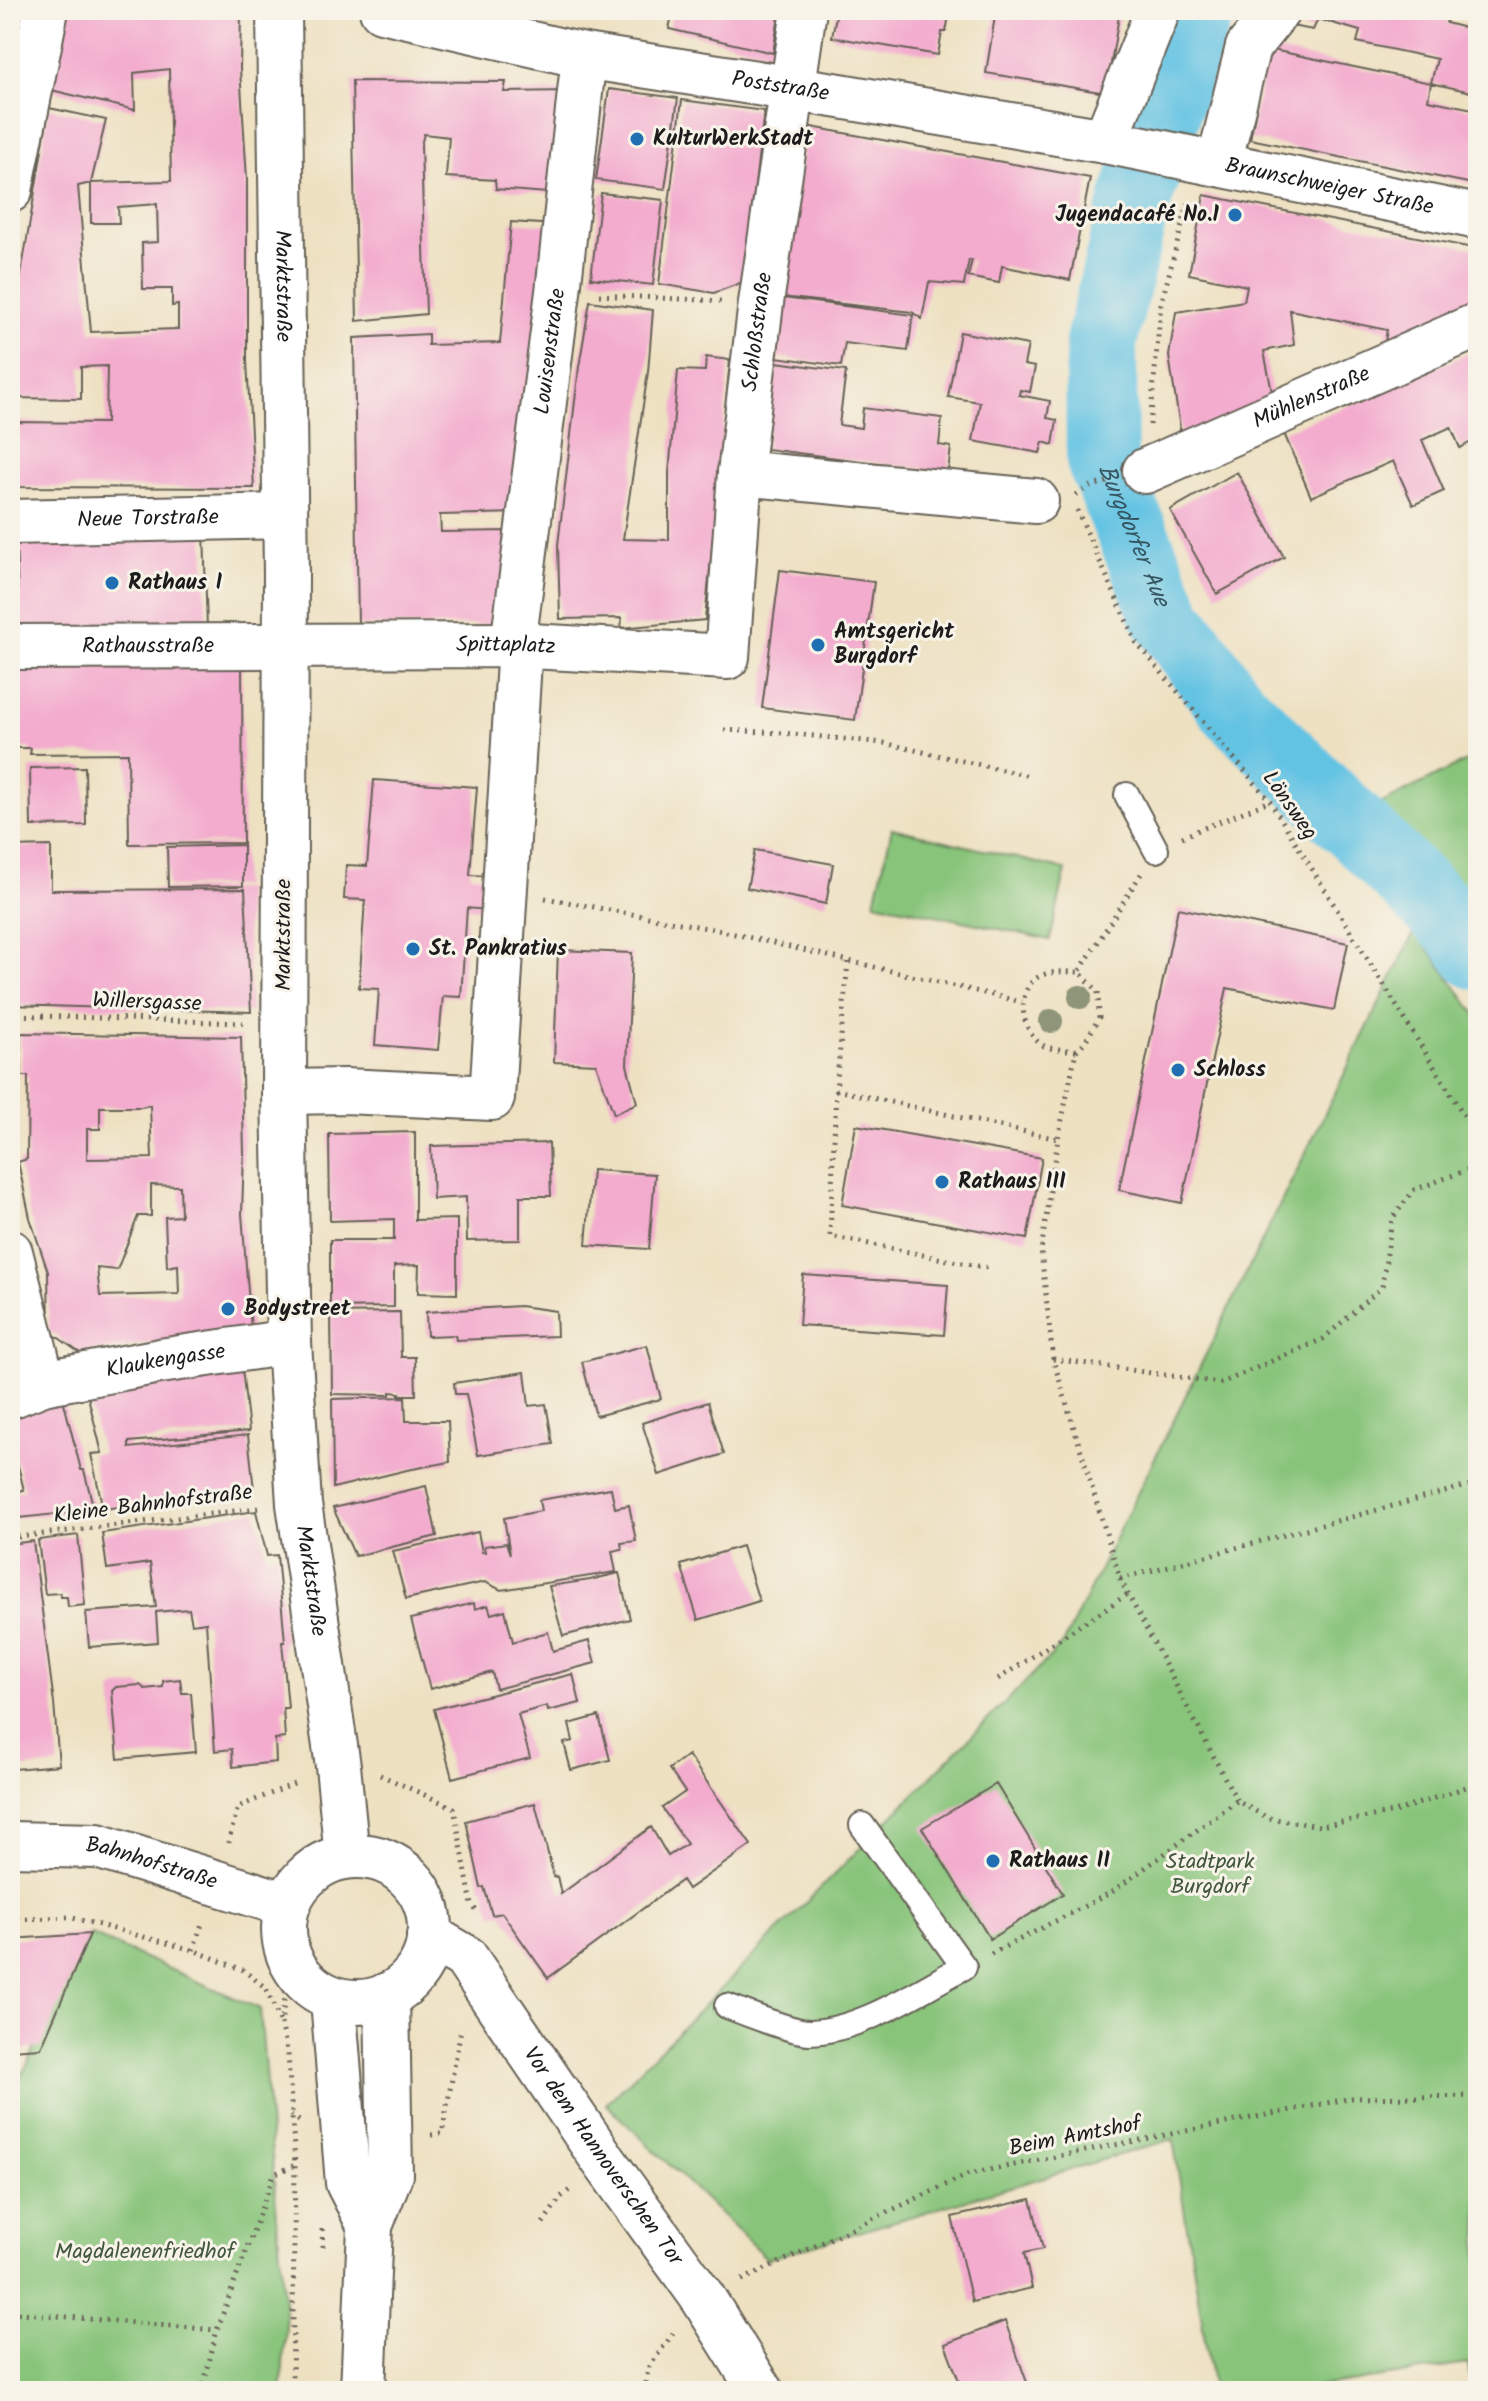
<svg xmlns="http://www.w3.org/2000/svg" width="1488" height="2401" viewBox="0 0 1488 2401" font-family="Kalam,sans-serif">
<style>
.green{fill:#88c47a;stroke:#52704b;stroke-width:2}
.lines{fill:none;stroke-linecap:round;stroke-linejoin:round}
.river{stroke:#64c3e3;stroke-width:72}
.building{fill:#f3abce;fill-rule:evenodd}
.lane-casing{stroke:#666156;stroke-width:28}
.street-casing{stroke:#666156;stroke-width:48}
.path{stroke:#666156;stroke-width:5;stroke-dasharray:2 6;stroke-linecap:butt}
.lane{stroke:#fff;stroke-width:24}
.street{stroke:#fff;stroke-width:44}
.tree{fill:#8f9579}
.poi-dot{fill:#1f6fb2;stroke:#f7f3e8;stroke-width:3}
.labels{text-anchor:middle;dominant-baseline:central;stroke-width:6;stroke-linejoin:round;paint-order:stroke}
.street-label{font-size:22px;fill:#1c1c1c;stroke:#f7f3e8}
.poi-label{font-size:22px;font-weight:bold;fill:#1c1c1c;stroke:#f7f3e8;text-anchor:start}
.park-label{font-size:22px;fill:#42573d;stroke:#f7f3e8}
.water-label{font-size:24px;font-style:italic;fill:#355662;stroke:#f7f3e8}
</style>
<rect width="100%" height="100%" fill="#f7f3e8"/>
<filter id="ink" filterUnits="userSpaceOnUse"><feTurbulence type="fractalNoise" baseFrequency=".0125" numOctaves="2"/><feDisplacementMap in="SourceGraphic" scale="16" xChannelSelector="R" yChannelSelector="G"/><feConvolveMatrix kernelMatrix="1 2 1 2 8 2 1 2 1" color-interpolation-filters="sRGB"/></filter>
<filter id="wash" filterUnits="userSpaceOnUse"><feTurbulence type="fractalNoise" baseFrequency=".006" numOctaves="4" result="noise"/><feDisplacementMap in="SourceGraphic" scale="32" xChannelSelector="R" yChannelSelector="G"/><feGaussianBlur stdDeviation="1.8" result="paint"/><feColorMatrix in="noise" values="0 0 0 0 0 0 0 0 0 0 0 0 0 0 0 0 0 1.4 0 .05"/><feComposite in="paint" operator="in"/></filter>
<g filter="url(#wash)">
<rect width="100%" height="100%" fill="#eee1c2"/>
<path class="green" d="M1478 755V913L1378 805Z
M892 828 1066 870 1050 940 875 902Z
M1415 931 1478 1017V2391H1472L1468 2364 1289 2391H1213L1173 2139 767 2259 606 2104 1063 1644Z
M90 1934 260 2009 286 2326 281 2391H10V2100Z"/>
<g class="lines">
<path class="river" id="s1" d="M1198 10 1135 202 1101 342 1102 460 1168 618 1234 708 1457 927 1478 954"/>
</g>
<g id="blocks">
<path class="building" d="M10 10H21L11 52H10Z
M66 10H241L240 69 247 179V361L254 488 10 487V422L106 423 107 366 81 367V399L10 398 15 310 49 108 106 120 91 183 171 181 169 69 134 73 135 110 51 90ZM91 183V223H119L118 207 157 204 158 242 142 243 143 289H172V306L178 305V329L91 332 78 186Z
M673 10H780L773 53 669 29Z
M837 10H950L946 32H942L938 55 832 37Z
M996 10H1120L1106 93 986 73Z
M1301 10H1427L1448 15 1446 23 1478 31V55L1471 92 1431 83 1437 59 1357 42 1360 31 1318 19 1313 30 1291 26Z
M1268 49 1431 83 1428 100 1478 110V185L1250 139Z
M352 81 506 82 504 92 567 91 560 194 496 189 495 180 446 177 449 137 424 134 421 145 426 314 357 321Z
M609 89 678 98 665 189 596 180Z
M682 100 764 111 743 282 714 293 659 284Z
M806 126 1090 178 1070 280 1002 266 999 283 968 277 972 260H969L964 285 929 282 922 319 912 312 782 297Z
M601 193 663 200 653 285 591 278Z
M1204 195 1478 249V310L1449 312 1446 332 1382 358 1387 330 1290 310 1294 345 1264 351 1275 407 1182 441 1169 356 1176 312 1244 301 1247 286 1189 274Z
M511 222 555 225 519 513 440 515 441 532 514 531 504 625 358 626 354 338 428 334V345L500 343Z
M783 298 913 315 908 351 845 343 841 366 776 357Z
M590 301 653 310 648 372 623 539 669 540V473L678 370 705 371 706 357 730 360 705 620 621 628 622 618 560 619 558 545 579 367Z
M960 332 1028 345 1024 365 1035 367 1030 392 1020 390 1019 395 1050 401 1047 418 1057 420 1053 445 1043 442 1040 453 973 441 980 402 948 397Z
M1478 349V438L1460 448 1451 427 1422 440 1444 491 1413 505 1393 461 1311 497 1283 431 1366 399Z
M776 362 846 371 839 425 861 428 863 408 942 418 939 445 951 447 948 472 766 449Z
M1237 472 1284 557 1217 594 1170 510Z
M204 530 207 629 19 634 16 537Z
M780 570 874 582 855 720 762 708Z
M242 664 243 843 129 844 128 753 30 754 31 748H10V666Z
M85 767 86 825 31 826 30 768Z
M374 780 477 787 470 875 491 876 487 910 467 908 461 997 443 996 438 1050 375 1045 379 989 359 988 365 900 344 899 346 865 367 866Z
M243 845V886L168 887 167 847Z
M51 846V890L245 889 251 1012 10 1005V847Z
M755 850 833 864 826 904 747 888Z
M1178 908 1348 943 1334 1010 1227 988 1182 1203 1119 1190Z
M558 950 632 953 627 1065 637 1103 614 1114 596 1064 554 1062Z
M20 1033 241 1037 244 1153 242 1214 251 1330 80 1353 49 1331 48 1272 30 1218 18 1162 27 1159 28 1076H22ZM150 1105 152 1158 87 1159V1129H100V1107H141ZM151 1185 180 1186 181 1216 165 1217 167 1267 178 1265 179 1294 100 1296 97 1268 117 1270 138 1216H151Z
M856 1125 1042 1158 1027 1239 842 1205Z
M415 1132V1220L457 1219V1294L418 1293 419 1265 394 1266V1307L330 1308V1240H394V1219L330 1221 329 1134Z
M549 1143 551 1196H520V1240L467 1241 466 1197 433 1199 431 1146Z
M592 1170 655 1174 649 1249 586 1245Z
M803 1275 948 1285 944 1335 799 1325Z
M520 1306 556 1311 557 1336 456 1340 455 1335 427 1336 426 1312Z
M400 1312 401 1357H415L416 1395H399L400 1393 390 1392V1395L332 1394 331 1313Z
M647 1345 661 1399 596 1416 582 1362Z
M241 1359 249 1431 129 1442V1448L248 1435 254 1490 103 1509 91 1454 102 1453 86 1389Z
M525 1372 529 1406 546 1404 553 1444 478 1455 466 1394H455L454 1383Z
M62 1395 81 1470H84L94 1510 10 1519V1478L14 1492 24 1490 10 1434V1409Z
M405 1397 406 1421H448L450 1462 407 1470 333 1488 332 1399Z
M708 1402 724 1454 659 1475 642 1423Z
M426 1486 437 1536 355 1556 333 1508Z
M611 1488 615 1508 629 1505 636 1541 621 1543 622 1549 612 1551 616 1572 501 1590 485 1582 406 1599 393 1551 478 1532 482 1552H485L484 1546 506 1543 510 1554 504 1518 541 1511 539 1500Z
M256 1511 267 1556 277 1555 285 1642H282L288 1708H283L285 1738 275 1739 276 1762 233 1767 232 1749 215 1751 206 1622 192 1624 189 1609 156 1612 158 1642 89 1647 86 1612 156 1607 150 1563 107 1569 102 1533Z
M78 1535 85 1605 68 1607 67 1597H60V1593L45 1594 38 1540Z
M33 1541 54 1703 59 1765 14 1769 10 1732V1544Z
M742 1546 759 1601 698 1620 681 1565Z
M619 1573 630 1619 563 1636 549 1586 590 1580Z
M474 1603 475 1609 488 1605 491 1614 505 1610 513 1642 548 1632 553 1651 589 1641 595 1663 496 1689 492 1672 430 1689 411 1619Z
M573 1674 580 1703 548 1711 547 1706 518 1714 530 1758 452 1778 434 1709Z
M180 1679 182 1693H191L196 1752 118 1759 112 1691 116 1687 140 1685 145 1689 163 1687V1681Z
M599 1716 610 1760 571 1770 564 1743 573 1741 569 1724Z
M688 1755 751 1845 688 1889 682 1880 548 1978 502 1913 492 1915 484 1887 481 1888 466 1821 535 1803 554 1877 557 1876 561 1894 651 1827 668 1856 687 1844 662 1808 685 1792 669 1769Z
M996 1784 1063 1894 990 1939 922 1828Z
M90 1934 41 2048 10 2050V1939Z
M1031 2199 1043 2249 1024 2253 1032 2288 972 2302 952 2217Z
M1005 2321 1030 2391H963L945 2344Z"/>
</g>
</g>
<g filter="url(#ink)">
<use href="#blocks" fill-opacity="0" stroke="#666156" stroke-width="2"/>
<g class="lines">
<defs>
<path id="lane" d="M1127 795 1156 850
M727 2006C745 2013 792 2032 810 2032 863 2030 918 1991 964 1967L862 1825"/>
<g id="street">
<path id="s2" d="M279 10 286 574 284 1092 289 1342 299 1504 338 1766 347 1856"/>
<path id="s3" d="M382 10 584 56 840 96 1105 141 1478 217"/>
<path d="M1105 141 1158 10"/>
<path d="M1219 163 1248 47 1278 10"/>
<path d="M10 190 46 10"/>
<path id="s4" d="M1145 471 1478 325"/>
<path d="M740 473 1036 501"/>
<path id="s5" d="M10 522 285 516"/>
<path id="s6" d="M513 645 558 292 584 56"/>
<path id="s7" d="M10 647 513 645 727 657 740 473 761 303 804 10"/>
<path d="M284 1092 345 1091 492 1098 520 645"/>
<path d="M10 1252 43 1383"/>
<path id="s8" d="M10 1396 43 1383 160 1361 289 1342"/>
<path id="s9" d="M10 1844 97 1846 288 1905"/>
<circle cx="357" cy="1929" r="73"/>
<path id="s10" d="M429 1936 465 1957 604 2161 703 2298 761 2391"/>
<path d="M333 2000 348 2183 370 2226"/>
<path d="M363 2391 370 2226 390 2175 387 1995"/>
</g>
</defs>
<use href="#lane" class="lane-casing"/>
<use href="#street" class="street-casing"/>
<path class="path" d="M599 295 721 301
M1150 425 1161 304 1189 199
M1076 495 1089 487 1107 482
M1077 510 1136 642 1270 801 1478 1138
M724 730 783 733 884 743 1029 776
M1182 837 1270 801
M1141 874 1079 972 1098 991 1099 1018 1085 1042 1076 1051 1058 1139 1041 1251 1053 1359 1120 1579 1237 1801 1268 1818 1320 1826 1394 1812 1478 1783
M545 898 718 930 1022 1002
M848 962 836 1090 1058 1139
M10 1015 243 1023
M1076 1051C1067 1049 1052 1050 1044 1046 1022 1034 1015 995 1035 979 1048 970 1064 972 1079 972
M836 1090 830 1236 992 1269
M1053 1359 1221 1383 1323 1339 1382 1287 1392 1219 1414 1190 1478 1166
M10 1538 259 1508
M1120 1579 1478 1483
M998 1679 1128 1594
M380 1775 454 1808 472 1905 478 1913
M228 1843 238 1807 299 1782
M10 1920 69 1917 193 1950 243 1970 266 1988 280 2021
M193 1950 203 1921
M991 1954 1112 1892 1237 1801
M291 1960 281 2023 288 2054 295 2165 292 2391
M291 2115 302 2123
M431 2135 442 2134 461 2029
M543 2223 561 2197 573 2187
M322 2229 323 2251
M742 2280 969 2174 1352 2098 1478 2096
M10 2312 216 2330
M202 2391 217 2330 274 2174 295 2165
M645 2391 648 2368 675 2331"/>
<use href="#lane" class="lane"/>
<use href="#street" class="street"/>
</g>
<g class="tree">
<circle cx="1080" cy="997" r="12"/>
<circle cx="1051" cy="1021" r="12"/>
</g>
</g>
<g class="poi-dot">
<circle cx="637" cy="139" r="8"/>
<circle cx="1235" cy="215" r="8"/>
<circle cx="112" cy="583" r="8"/>
<circle cx="818" cy="645" r="8"/>
<circle cx="413" cy="949" r="8"/>
<circle cx="1178" cy="1070" r="8"/>
<circle cx="942" cy="1182" r="8"/>
<circle cx="228" cy="1309" r="8"/>
<circle cx="993" cy="1861" r="8"/>
</g>
<g class="labels">
<g class="street-label">
<text stroke="none"><textPath href="#s3" startOffset="406">Poststraße</textPath></text>
<text stroke="none"><textPath href="#s3" startOffset="964">Braunschweiger Straße</textPath></text>
<text stroke="none"><textPath href="#s2" startOffset="276">Marktstraße</textPath></text>
<text stroke="none"><textPath href="#s7" startOffset="1044">Schloßstraße</textPath></text>
<text stroke="none"><textPath href="#s6" startOffset="296">Louisenstraße</textPath></text>
<text stroke="none"><textPath href="#s4" startOffset="182">Mühlenstraße</textPath></text>
<text stroke="none"><textPath href="#s5" startOffset="138">Neue Torstraße</textPath></text>
<text stroke="none"><textPath href="#s7" startOffset="496">Spittaplatz</textPath></text>
<text stroke="none"><textPath href="#s7" startOffset="138">Rathausstraße</textPath></text>
<text transform="translate(1289 806) rotate(55)">Lönsweg</text>
<text transform="translate(284 935) rotate(-90)">Marktstraße</text>
<text transform="translate(147 1003) rotate(2)">Willersgasse</text>
<text stroke="none"><textPath href="#s8" startOffset="160">Klaukengasse</textPath></text>
<text transform="translate(153 1505) rotate(-7)">Kleine Bahnhofstraße</text>
<text stroke="none"><textPath href="#s2" startOffset="1572">Marktstraße</textPath></text>
<text stroke="none"><textPath href="#s9" startOffset="144">Bahnhofstraße</textPath></text>
<text transform="translate(1075 2137) rotate(-11)">Beim Amtshof</text>
<text stroke="none"><textPath href="#s10" startOffset="284">Vor dem Hannoverschen Tor</textPath></text>
</g>
<g class="poi-label">
<text x="653" y="139">KulturWerkStadt</text>
<text x="1219" y="215" text-anchor="end">Jugendacafé No.1</text>
<text x="128" y="583">Rathaus I</text>
<text x="834" y="632">Amtsgericht<tspan x="834" dy="25">Burgdorf</tspan></text>
<text x="429" y="949">St. Pankratius</text>
<text x="1194" y="1070">Schloss</text>
<text x="958" y="1182">Rathaus III</text>
<text x="244" y="1309">Bodystreet</text>
<text x="1009" y="1861">Rathaus II</text>
</g>
<g class="park-label">
<text x="1210" y="1862">Stadtpark<tspan x="1210" dy="25">Burgdorf</tspan></text>
<text x="145" y="2252">Magdalenenfriedhof</text>
</g>
<g class="water-label">
<text stroke="none"><textPath href="#s1" startOffset="546">Burgdorfer Aue</textPath></text>
</g>
</g>
<rect width="1488" height="2401" fill="none" stroke="#f7f3e8" stroke-width="40"/>
</svg>
